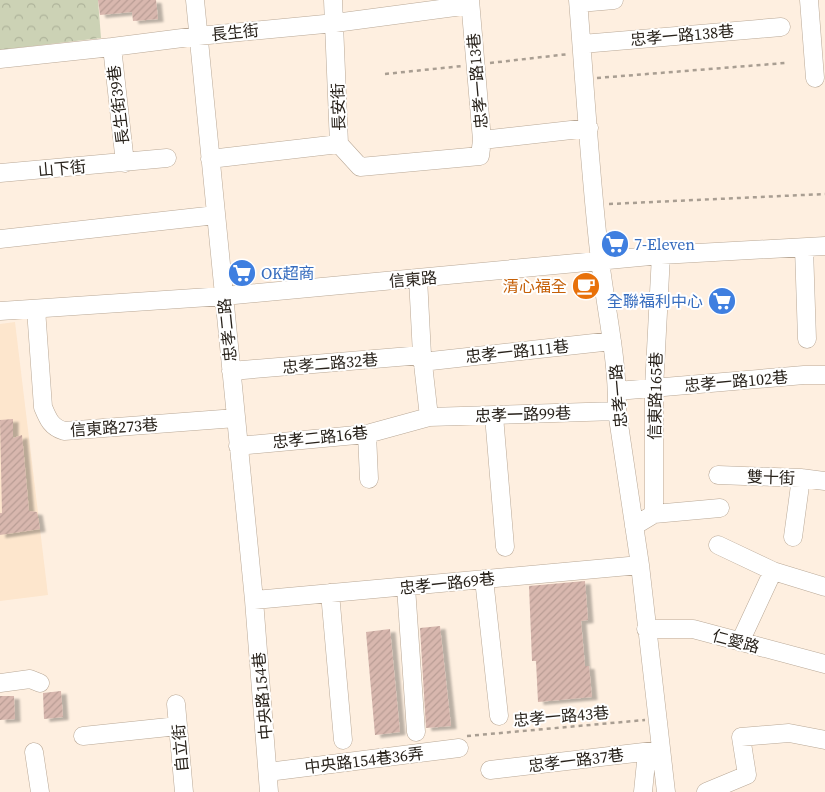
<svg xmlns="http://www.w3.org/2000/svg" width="825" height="792" viewBox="0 0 825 792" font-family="'Source Serif 4','Noto Sans TC',serif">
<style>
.built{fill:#fde6cd}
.park{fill:url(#park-crowns)}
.building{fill:url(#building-hatch);filter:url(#shadow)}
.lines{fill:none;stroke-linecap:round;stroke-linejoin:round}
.minor-casing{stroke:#b9a896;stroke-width:19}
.path{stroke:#a99e92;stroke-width:2.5;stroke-dasharray:4 4;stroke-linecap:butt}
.minor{stroke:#fff;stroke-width:18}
.labels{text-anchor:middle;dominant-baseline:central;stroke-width:4;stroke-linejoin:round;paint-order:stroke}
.street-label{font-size:16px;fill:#28221b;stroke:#fff}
.shop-label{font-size:16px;fill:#366cbe;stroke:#fff;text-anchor:start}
.food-label{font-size:16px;fill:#c56008;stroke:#fff;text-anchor:end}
</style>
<defs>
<pattern id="park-crowns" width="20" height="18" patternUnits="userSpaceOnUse" patternTransform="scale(1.25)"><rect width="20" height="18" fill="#ccd2b5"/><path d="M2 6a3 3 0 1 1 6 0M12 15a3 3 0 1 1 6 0" fill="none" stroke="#afb49b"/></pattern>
<pattern id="building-hatch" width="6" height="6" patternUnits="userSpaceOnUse" patternTransform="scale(1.25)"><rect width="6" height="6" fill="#d8b7ae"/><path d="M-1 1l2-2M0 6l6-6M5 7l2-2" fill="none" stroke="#b99d95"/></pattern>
<filter id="shadow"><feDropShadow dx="5.5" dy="3" stdDeviation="1" flood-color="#0004"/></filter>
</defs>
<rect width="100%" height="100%" fill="#feefe0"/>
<path class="built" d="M15 322 48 595 0 601V324Z"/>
<path class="park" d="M0 0H98L101 38 0 50Z"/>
<path class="building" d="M98 0H156L158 19 133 21 132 12 100 15Z
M13 419V438L22 435 29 511 37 512 40 529 0 535V513H2L0 420Z
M585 581 588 620 581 621 585 666H589L592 697 538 702 536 661H532L529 586Z
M440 626 451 726 426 728 420 628Z
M390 629 400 732 375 735 366 632Z
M61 691 63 717 44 719 43 693Z
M0 696H14L15 719 0 720Z"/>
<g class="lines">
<defs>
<path id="minor" d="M195 0 254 600 269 792
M470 0 482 140 589 128
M578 0C585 87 590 174 600 260 606 311 618 360 617 411L640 565 666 792
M809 0 815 78
M579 3 614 0
M582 44 781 27
M112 47 125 163
M0 59 112 47 198 36 335 23 470 5
M339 144 360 167 480 156 482 140
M210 159 339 144 333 0
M0 173 167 158
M0 239 216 215
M804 248 807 339
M418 278 422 355
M36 309 43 407C48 419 51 427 64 431L236 418
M0 311 224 296 661 255 825 246
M422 362 612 341
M231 371 422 355 429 417
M617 391 804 375H825
M494 416 505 547
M367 434 369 479
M238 446 367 434 429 417 617 411
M718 475 801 478 825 481
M654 514 720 508
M634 526 654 514V388L661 255
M793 537 801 478
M718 545 773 571 825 587
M484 579 499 716
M406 587 416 732
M330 593 343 740
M254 600 640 565
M646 629H693L825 664
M740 642 773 571
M0 683 30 679 40 683
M176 704 184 792
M83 736 178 726
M34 752 40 792
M490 770 661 750
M268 772 459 748
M643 792 646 762 661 750
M706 792 747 775 741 737 789 733 825 740"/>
</defs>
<use href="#minor" class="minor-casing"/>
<path class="path" d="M490 63 569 54
M385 74 462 66
M597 78 785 63
M609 204 825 194
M467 736 645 720"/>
<use href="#minor" class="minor"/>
</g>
<defs>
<symbol id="supermarket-disc" viewBox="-11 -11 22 22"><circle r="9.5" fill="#3f7fe0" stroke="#fff"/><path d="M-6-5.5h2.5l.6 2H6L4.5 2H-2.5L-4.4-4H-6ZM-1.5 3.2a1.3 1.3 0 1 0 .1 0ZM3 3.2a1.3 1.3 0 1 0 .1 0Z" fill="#fff"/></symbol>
<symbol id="cafe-disc" viewBox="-11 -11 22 22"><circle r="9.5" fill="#e8710a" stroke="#fff"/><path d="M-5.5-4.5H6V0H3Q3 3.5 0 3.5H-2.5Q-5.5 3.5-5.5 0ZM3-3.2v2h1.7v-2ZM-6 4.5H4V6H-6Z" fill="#fff"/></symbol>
</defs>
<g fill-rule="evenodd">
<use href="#supermarket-disc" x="599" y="228" width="32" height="32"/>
<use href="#supermarket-disc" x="226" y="257" width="32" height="32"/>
<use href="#cafe-disc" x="570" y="270" width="32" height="32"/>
<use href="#supermarket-disc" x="706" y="285" width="32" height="32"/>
</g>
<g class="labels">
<g class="street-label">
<text transform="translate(235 32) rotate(-6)">長生街</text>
<text transform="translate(682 35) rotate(-5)">忠孝一路138巷</text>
<text transform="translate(477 81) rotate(-95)">忠孝一路13巷</text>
<text transform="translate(118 105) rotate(-97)">長生街39巷</text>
<text transform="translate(338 107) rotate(-92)">長安街</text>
<text transform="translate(62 168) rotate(-5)">山下街</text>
<text transform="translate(413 279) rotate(-5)">信東路</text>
<text transform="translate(227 330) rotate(-96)">忠孝二路</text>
<text transform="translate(517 351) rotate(-6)">忠孝一路111巷</text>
<text transform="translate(330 363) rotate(-5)">忠孝二路32巷</text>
<text transform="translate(736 381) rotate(-5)">忠孝一路102巷</text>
<text transform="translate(618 396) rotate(-95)">忠孝一路</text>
<text transform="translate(655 396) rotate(-89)">信東路165巷</text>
<text transform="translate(523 414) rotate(-2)">忠孝一路99巷</text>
<text transform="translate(114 427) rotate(-4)">信東路273巷</text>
<text transform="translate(320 437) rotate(-6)">忠孝二路16巷</text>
<text transform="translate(771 477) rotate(2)">雙十街</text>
<text transform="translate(447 583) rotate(-6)">忠孝一路69巷</text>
<text transform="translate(736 641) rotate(15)">仁愛路</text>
<text transform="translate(262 696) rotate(-95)">中央路154巷</text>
<text transform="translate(561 716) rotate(-5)">忠孝一路43巷</text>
<text transform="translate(180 748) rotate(-95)">自立街</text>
<text transform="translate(364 760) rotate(-7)">中央路154巷36弄</text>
<text transform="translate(576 760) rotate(-7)">忠孝一路37巷</text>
</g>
<g class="shop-label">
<text x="634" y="244">7-Eleven</text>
<text x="261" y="273">OK超商</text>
<text x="703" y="301" text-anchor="end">全聯福利中心</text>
</g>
<g class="food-label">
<text x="567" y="286">清心福全</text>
</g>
</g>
</svg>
